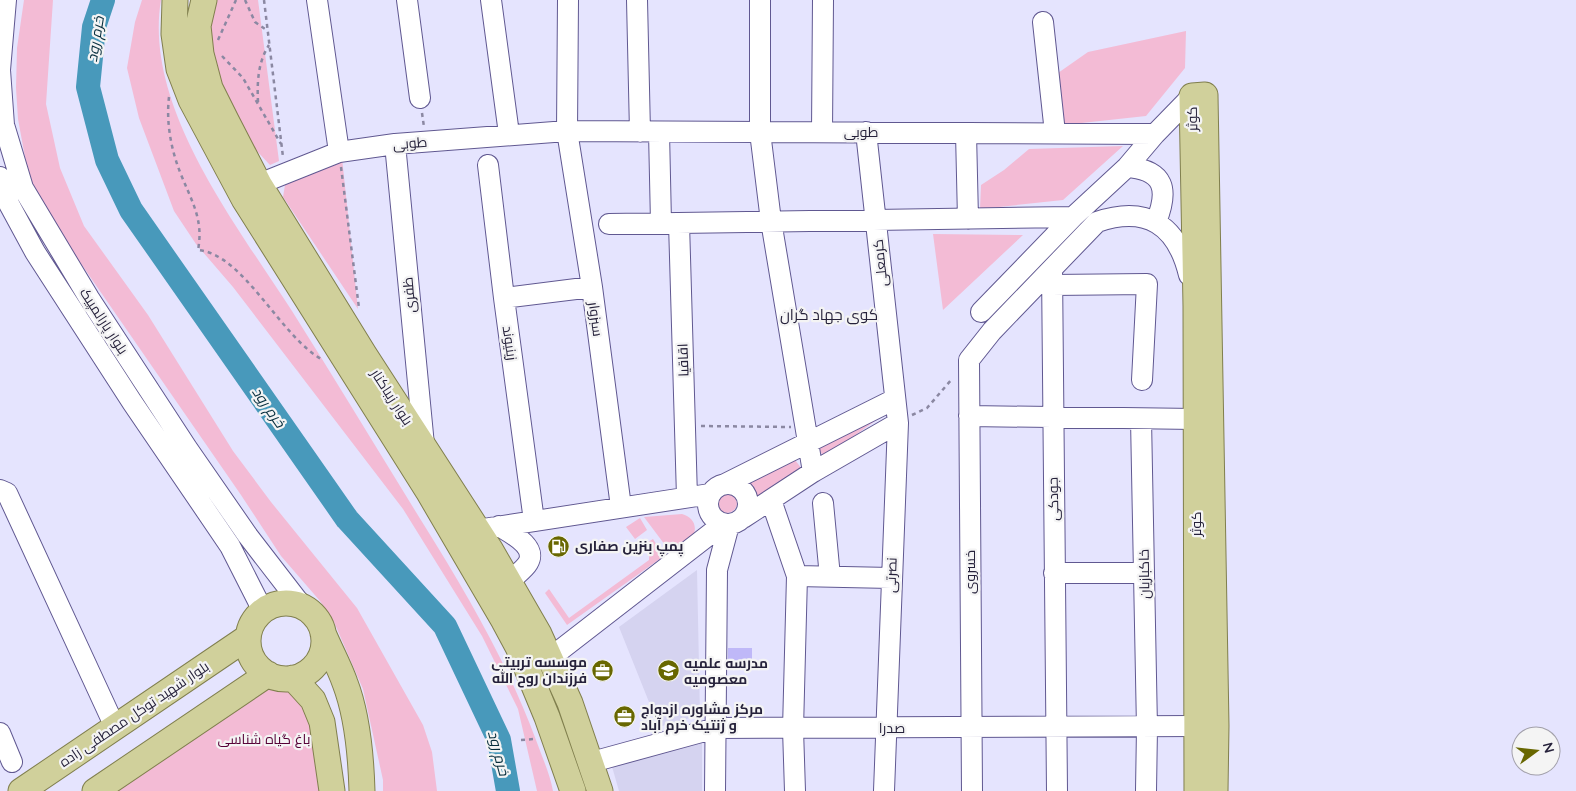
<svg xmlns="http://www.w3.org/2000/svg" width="1576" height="791" viewBox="0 0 1576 791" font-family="Quicksand,Cairo,sans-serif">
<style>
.built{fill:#d5d3f0}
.green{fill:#f3bbd5}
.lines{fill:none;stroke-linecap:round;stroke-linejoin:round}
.river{stroke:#4899bb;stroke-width:24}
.building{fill:#bfb8f8}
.minor-casing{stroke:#605891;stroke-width:22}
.major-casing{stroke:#807f4e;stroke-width:27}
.path{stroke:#8b88a2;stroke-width:2.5;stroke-dasharray:4 4;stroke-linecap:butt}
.minor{stroke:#fff;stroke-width:20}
.major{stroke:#d0d09b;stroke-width:25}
.labels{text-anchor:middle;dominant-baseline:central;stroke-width:4.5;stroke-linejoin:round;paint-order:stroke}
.street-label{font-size:14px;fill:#26223b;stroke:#f4f4f4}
.poi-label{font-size:14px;font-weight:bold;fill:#26223b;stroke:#f4f4f4;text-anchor:start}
.park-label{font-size:14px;fill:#560137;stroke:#f4f4f4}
.water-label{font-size:15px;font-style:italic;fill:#072e3d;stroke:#f4f4f4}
.neighbourhood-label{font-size:15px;fill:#26223b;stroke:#f4f4f4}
</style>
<rect width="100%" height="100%" fill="#e5e4fe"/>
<path class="built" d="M697 570 700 715 659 727 619 627Z
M702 738V791H619L611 763Z"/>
<path class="green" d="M24 0H53L46 104 60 168 84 226 148 315 233 451 271 502 357 608 423 725 432 752 437 791H383V780L363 689 334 622 320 601 281 556 241 495 75 255 29 179 18 119 16 88 17 48Z
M142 0H161C143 107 237 225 292 311 337 382 380 454 424 525 467 594 508 664 536 740 542 757 550 774 553 791H537L518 709 482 636 403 509 233 287 196 244 174 211 139 118 127 68 135 22Z
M212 0H258L279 161 270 165 252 146 227 99 207 40Z
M1186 31 1185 68 1146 116 1063 125 1064 117 1058 73 1088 52Z
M1123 146 1063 200 980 209 981 185 1004 170 1029 149Z
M342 158 358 309 283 197 285 185Z
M933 234 1023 235 943 310Z
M882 416 829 454H822L818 449Z
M795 460 802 469 756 502 755 492 748 483Z
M717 503a10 10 0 1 1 20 0a10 10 0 1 1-20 0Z
M682 514C692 517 697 524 694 534L671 553 644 517Z
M640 518 647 530 635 539 626 527Z
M653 539 664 556 567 625 545 593 549 589 569 618 649 560V552L654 549 648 542Z
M268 674 313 700 319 791H96Z"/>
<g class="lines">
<path class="river" d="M103 0 94 27 88 87 107 160 131 210 347 519 445 626 499 740 508 791"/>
</g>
<path class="building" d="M728 648H752V669L728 670Z"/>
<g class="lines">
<defs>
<path id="minor" d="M6 0 0 70 4 125 23 188 89 298 187 448 248 536 302 606
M317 0 339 152
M407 0 420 98
M491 0 509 134
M568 0 567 131 592 287 621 507
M637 0 640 132
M760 0V132L771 221 813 472
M1043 22 1055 133
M659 132 661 223
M822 132 823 0
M866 132 898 423 884 791
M966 133 968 219
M395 144 424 445
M488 165 504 298 534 521
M1127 167C1165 170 1169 190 1156 222
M0 177 9 204 35 252 132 402 230 546 263 611
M259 184 339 152 395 144 567 131 1155 134
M679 223 687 497
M609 224 1073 217
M1052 269 1057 791
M1052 285 1147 284 1142 380
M504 298 592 287
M981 312 1073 217 1127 167 1155 134 1192 96
M969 416 1195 419
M1141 419 1147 728 1146 791
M708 504a20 20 0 1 1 40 0a20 20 0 1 1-40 0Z
M725 484 895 399
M0 490 7 493 115 727
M771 500 797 576 793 729 795 791
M823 503 830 577
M743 518 813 472 898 423
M499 526C510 533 538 546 528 563 524 570 514 576 509 582
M477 530 710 494
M1054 573H1143
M797 576 891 578
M550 658 723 524
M0 733 12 762
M592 762 716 728 1197 726
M715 791 717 570 729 525
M972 791 969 360 992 331 1097 222C1147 205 1177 225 1189 275"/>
<path id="major" d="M175 0 174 34 179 69 191 100 244 199 428 491 504 621 518 647 547 717 573 791
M204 0 198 26 201 54 210 88 226 120 259 184 364 354 490 549 539 634 570 703 600 791
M248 641a38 38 0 1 1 76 0a38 38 0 1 1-76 0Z
M323 633C330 650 339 666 345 683 358 717 361 756 362 791
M293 678 313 700 322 722 332 791
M21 791 248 637
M95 791 268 674
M1197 791 1196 306 1192 96 1205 95 1216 726 1215 791"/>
</defs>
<use href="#minor" class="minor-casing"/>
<use href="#major" class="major-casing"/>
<path class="path" d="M245 0 255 22 268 31
M264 0 283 157
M218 40 236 0
M222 56 243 78 281 144
M169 97C166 122 171 149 180 172 191 200 204 219 198 250 244 254 281 338 323 360
M258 102C257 82 258 62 269 45
M422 113 424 127
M341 167 359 308
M912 415 927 408 952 379
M701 426 791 427
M521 740 534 739"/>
<use href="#minor" class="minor"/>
<use href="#major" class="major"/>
</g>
<defs>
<symbol id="fuel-disc" viewBox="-11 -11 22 22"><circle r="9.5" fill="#686700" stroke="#f4f4f4"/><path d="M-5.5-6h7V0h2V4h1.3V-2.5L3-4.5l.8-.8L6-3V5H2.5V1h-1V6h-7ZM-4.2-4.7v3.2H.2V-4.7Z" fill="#fff"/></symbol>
<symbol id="office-disc" viewBox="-11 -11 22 22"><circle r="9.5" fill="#686700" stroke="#f4f4f4"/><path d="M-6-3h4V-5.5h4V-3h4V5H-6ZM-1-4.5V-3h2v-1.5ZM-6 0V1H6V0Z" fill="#fff"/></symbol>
<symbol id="university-disc" viewBox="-11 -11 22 22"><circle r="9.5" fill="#686700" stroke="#f4f4f4"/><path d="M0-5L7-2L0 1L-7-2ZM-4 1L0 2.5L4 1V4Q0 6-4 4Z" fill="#fff"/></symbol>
</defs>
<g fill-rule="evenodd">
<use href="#fuel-disc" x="546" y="534" width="25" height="25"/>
<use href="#office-disc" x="590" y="658" width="25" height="25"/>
<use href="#university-disc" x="656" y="658" width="25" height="25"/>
<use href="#office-disc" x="612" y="704" width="25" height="25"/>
</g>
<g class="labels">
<g class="street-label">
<text transform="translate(1192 119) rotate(-91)">کوثر</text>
<text x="861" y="132">طوبی</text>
<text transform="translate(410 143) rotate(-5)">طوبی</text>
<text transform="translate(880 263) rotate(-96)">کرمعلی</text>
<text transform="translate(409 295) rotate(-95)">ظفری</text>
<text transform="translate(596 319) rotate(82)">سبزوار</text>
<text transform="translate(104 321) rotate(57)">بلوار پارالمپیک</text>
<text transform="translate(510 343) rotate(82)">زینیوند</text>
<text transform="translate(683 360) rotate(-92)">اقاقیا</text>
<text transform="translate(392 397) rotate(57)">بلوار زیباکنار</text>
<text transform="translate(1053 499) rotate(-91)">جودکی</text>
<text transform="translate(1196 524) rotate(-90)">کوثر</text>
<text transform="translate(970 572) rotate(-90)">خسروی</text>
<text transform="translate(1144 574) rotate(-91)">خاکبازیان</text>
<text transform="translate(891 575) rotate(-88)">نصرتی</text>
<text transform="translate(134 714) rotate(-34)">بلوار شهید توکل مصطفی زاده</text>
<text x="892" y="728">صدرا</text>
</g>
<g class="poi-label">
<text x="575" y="546">پمپ بنزین صفاری</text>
<text x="587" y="662" text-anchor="end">موسسه تربیتی<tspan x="587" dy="16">فرزندان روح الله</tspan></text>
<text x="684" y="663">مدرسه علمیه<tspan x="684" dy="16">معصومیه</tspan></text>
<text x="641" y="709">مرکز مشاوره ازدواج<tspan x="641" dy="16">و ژنتیک خرم آباد</tspan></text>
</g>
<g class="park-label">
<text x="264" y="739">باغ گیاه شناسی</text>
</g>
<g class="water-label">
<text transform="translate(95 39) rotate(-81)">خرم رود</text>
<text transform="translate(269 407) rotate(55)">خرم رود</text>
<text transform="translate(499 753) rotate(75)">خرم رود</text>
</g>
<g class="neighbourhood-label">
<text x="829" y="314">کوی جهاد گران</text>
</g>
</g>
<g transform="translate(1536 751) rotate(75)"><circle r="24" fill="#f4f4f4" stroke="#a2a0aa"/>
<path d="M0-4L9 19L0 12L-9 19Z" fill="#686700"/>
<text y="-8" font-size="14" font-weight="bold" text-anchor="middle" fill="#26223b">N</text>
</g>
</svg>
